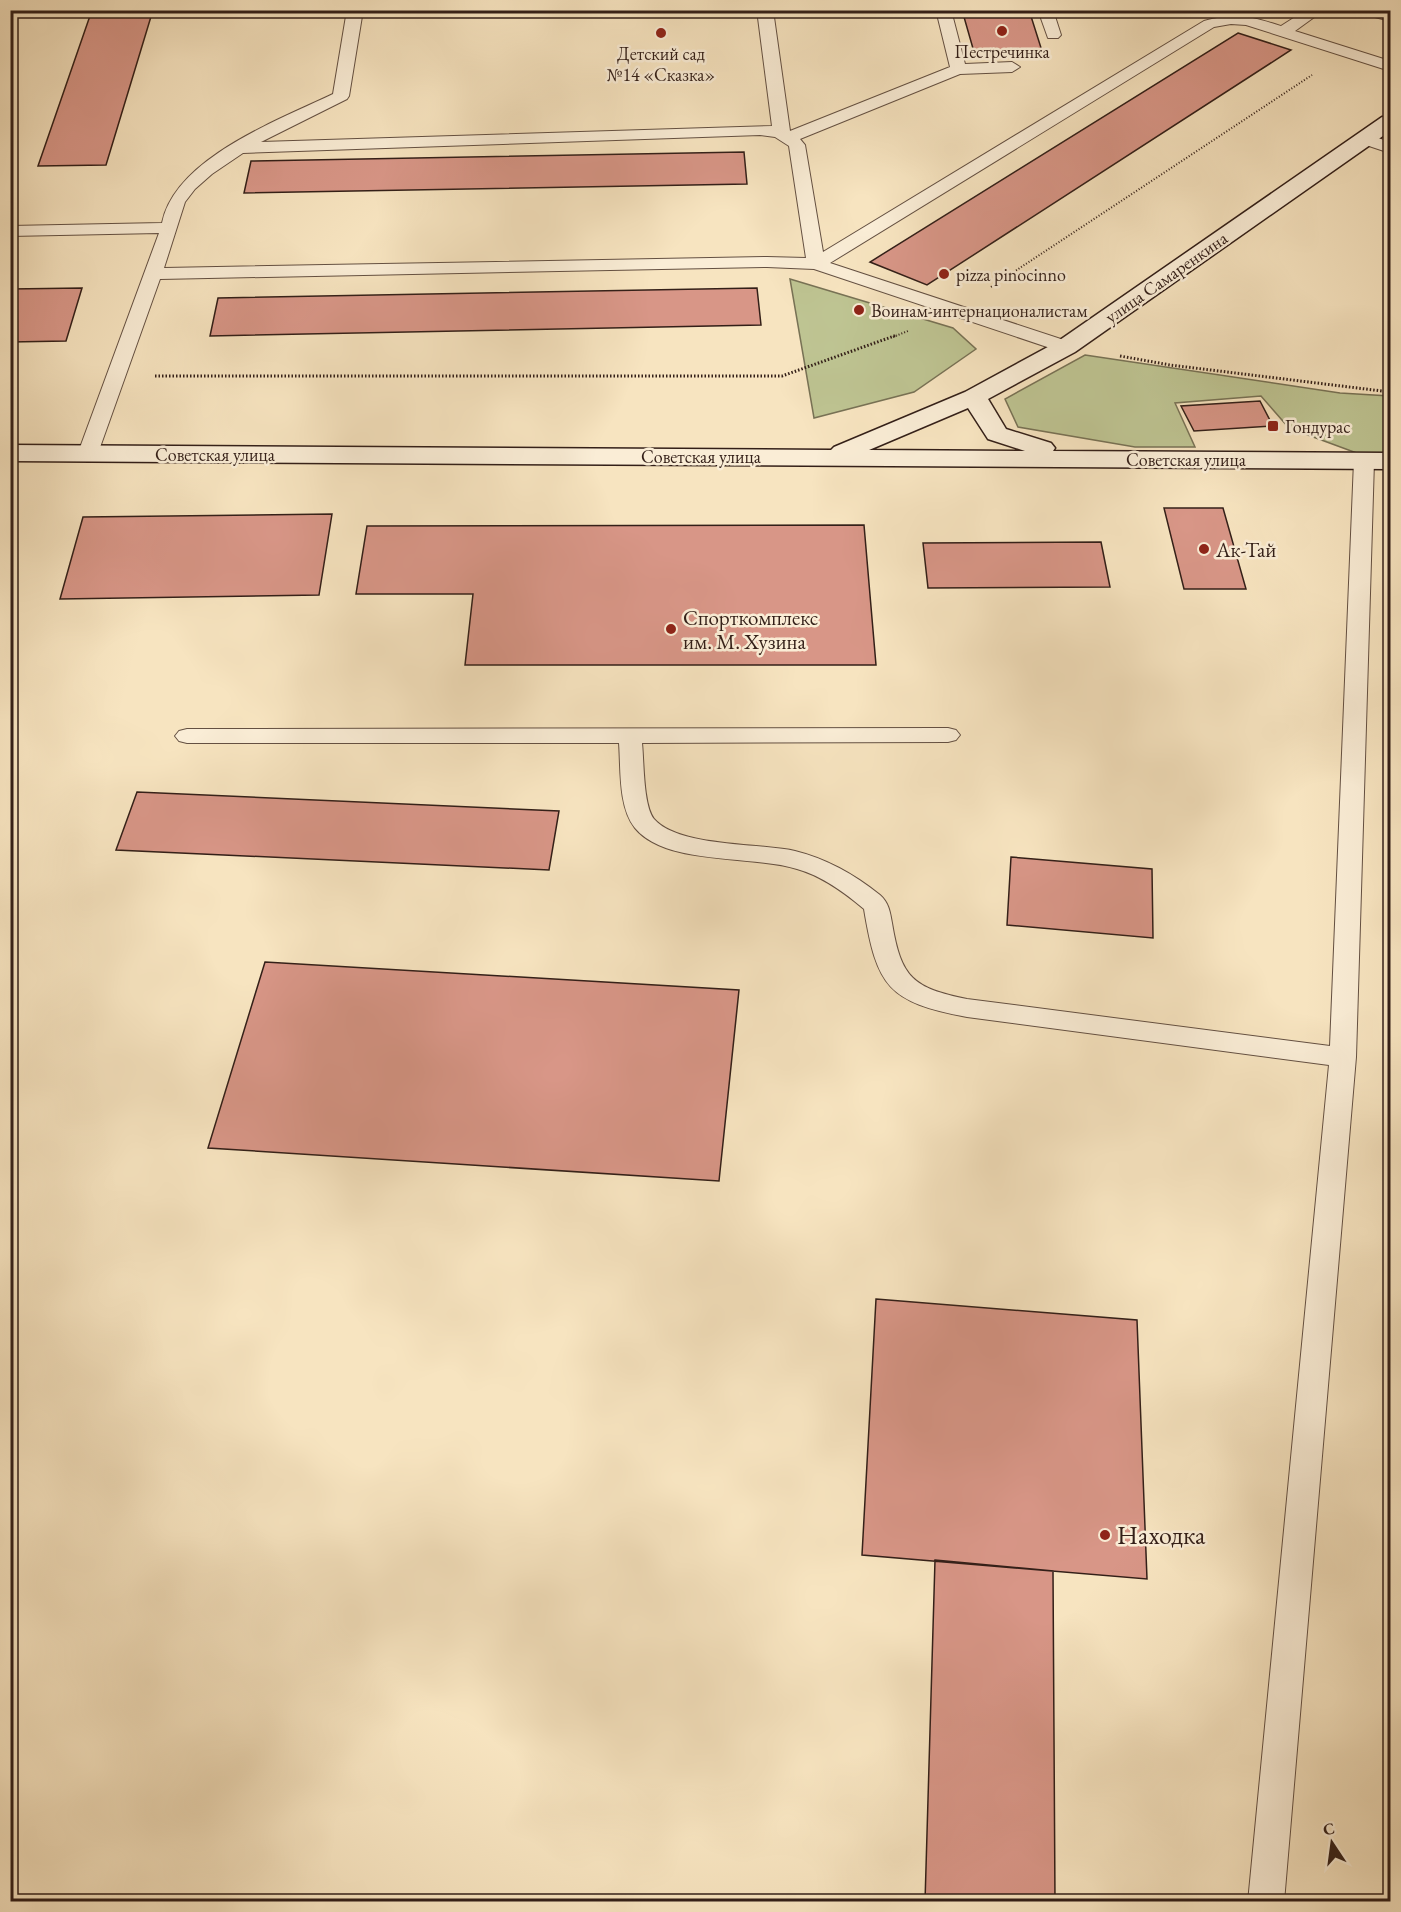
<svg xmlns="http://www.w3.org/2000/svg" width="1401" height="1912" viewBox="0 0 1401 1912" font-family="'EB Garamond',serif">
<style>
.green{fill:#bec492;stroke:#787255;stroke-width:1.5}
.building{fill:#d89687;stroke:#331f18;stroke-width:1.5}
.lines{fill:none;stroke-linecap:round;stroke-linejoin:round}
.lane-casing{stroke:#645042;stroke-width:2}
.secondary-casing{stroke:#331f18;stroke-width:3}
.path-far1{stroke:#331f18;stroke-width:2;stroke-dasharray:1 2;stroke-linecap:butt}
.path{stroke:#331f18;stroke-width:3;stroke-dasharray:1.5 2;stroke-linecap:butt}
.lane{fill:#faedd6;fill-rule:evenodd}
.secondary{fill:#faedd6;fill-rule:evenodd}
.poi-dot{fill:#8f2418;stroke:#faedd6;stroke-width:2}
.labels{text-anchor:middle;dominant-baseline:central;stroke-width:5;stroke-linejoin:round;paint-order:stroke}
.far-poi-label{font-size:18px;fill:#331f18;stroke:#faedd6;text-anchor:start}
.far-street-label{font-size:18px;fill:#331f18;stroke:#faedd6}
.poi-label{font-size:21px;fill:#331f18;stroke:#faedd6;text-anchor:start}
.near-poi-label{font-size:26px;fill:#331f18;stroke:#faedd6;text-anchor:start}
</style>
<rect width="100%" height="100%" fill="#f7e4c0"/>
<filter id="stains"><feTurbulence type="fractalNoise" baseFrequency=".00333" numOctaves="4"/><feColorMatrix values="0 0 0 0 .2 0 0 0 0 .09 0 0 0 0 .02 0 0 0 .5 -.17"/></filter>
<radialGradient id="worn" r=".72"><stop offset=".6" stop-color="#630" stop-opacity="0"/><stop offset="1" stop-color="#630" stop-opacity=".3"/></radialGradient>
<path class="green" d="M790 279 953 328 976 349 914 392 814 418Z
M1085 355 1340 393 1390 396V455H1362L1289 428 1261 396 1175 403 1195 447H1135L1018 427 1005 399Z"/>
<path class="building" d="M92 10H153L106 165 38 166Z
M962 10H1029L1042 51 974 52Z
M1238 33 1291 50 927 285 870 262Z
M744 152 747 184 244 193 251 161Z
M82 288 66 341 10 342V289Z
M757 288 761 325 210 336 218 298Z
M1260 401 1273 426 1194 431 1181 406Z
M1164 508H1223L1246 589H1184Z
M332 514 319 595 60 599 83 517Z
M864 525 876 665H465L473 594H356L367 526Z
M1101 542 1110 587 928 588 923 543Z
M137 792 559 811 549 870 116 850Z
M1011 857 1152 869 1153 938 1007 925Z
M265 962 739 990 719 1181 208 1148Z
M876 1299 1137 1320 1147 1579 862 1555Z
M935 1560 1053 1571 1055 1902H925Z"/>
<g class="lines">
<defs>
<path id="lane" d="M10 10H19L15 16 10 17Z
M347 10H363L349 96 347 99 261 142 772 126 757 10H773L790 131 950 67 936 10H951L965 64 1012 62 1020 67 1012 72 960 74 800 139 805 145 823 252 1204 21C1237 12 1249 16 1281 26L1306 10H1324L1295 31 1390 61V71L1246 25 1231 24 1214 27 830 263 1073 343 1075 347 1073 351H1059L814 269 767 267 160 279 98 453 95 457H81L78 453 159 233 10 236V226L162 223C175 158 279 120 333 94ZM760 135 775 137 789 146 806 258 767 257 164 268 185 202 195 189 212 174 243 153Z
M1038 10H1053L1061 35 1058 38H1048Z
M1358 10 1390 12V21L1360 13Z
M1366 134 1390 142V153L1360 143 1358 139Z
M1364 455 1371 457 1374 461 1356 1057 1284 1902H1248L1329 1065 967 1017C888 1002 877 987 864 909 844 892 822 876 797 869 754 855 666 866 635 828 618 807 621 768 619 743H187L179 741 175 736 179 731 187 729 948 728 956 730 960 735 956 740 948 742 642 743C644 761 643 805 654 819 678 847 760 843 795 851 827 859 854 874 880 895 889 903 890 912 892 923 901 978 913 988 967 999L1330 1046 1354 461 1357 457Z"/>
<path id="secondary" d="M1390 116V131L1075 352 988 399 1006 429 1051 443 1055 448 1053 451 1390 453V469L10 461V445L831 450 834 447 965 392 1057 342 1382 117ZM968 408 988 439 1025 451 869 450Z"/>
</defs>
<use href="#lane" class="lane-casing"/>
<use href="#secondary" class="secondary-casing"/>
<path class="path-far1" d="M991 287 1312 75
M893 337 908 331"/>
<path class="path" d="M1120 356 1170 365 1390 392
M155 376H782L897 335"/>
<use href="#lane" class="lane"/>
<use href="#secondary" class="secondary"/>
</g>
<g class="poi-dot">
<circle cx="1002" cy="31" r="6"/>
<circle cx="661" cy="33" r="6"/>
<circle cx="944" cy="274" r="6"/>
<circle cx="859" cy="310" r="6"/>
<rect x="1267" y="420" width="12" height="12" rx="3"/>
<circle cx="1204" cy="549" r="6"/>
<circle cx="671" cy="629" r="6"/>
<circle cx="1105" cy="1535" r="6"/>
</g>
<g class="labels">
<g class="far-poi-label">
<text x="1002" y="51" text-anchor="middle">Пестречинка</text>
<text x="661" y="53" text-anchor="middle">Детский сад<tspan x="661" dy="21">№14 «Сказка»</tspan></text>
<text x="956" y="274">pizza pinocinno</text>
<text x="871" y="310">Воинам-интернационалистам</text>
<text x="1285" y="426">Гондурас</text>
</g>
<g class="far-street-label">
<text transform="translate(1166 277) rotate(-35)">улица Самаренкина</text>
<text x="215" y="454">Советская улица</text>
<text x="701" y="456">Советская улица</text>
<text x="1186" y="459">Советская улица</text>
</g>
<g class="poi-label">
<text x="1216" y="549">Ак-Тай</text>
<text x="683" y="617">Спорткомплекс<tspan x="683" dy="24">им. М. Хузина</tspan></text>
</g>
<g class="near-poi-label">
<text x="1117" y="1535">Находка</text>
</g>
</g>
<rect width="1401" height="1912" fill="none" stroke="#f7e4c0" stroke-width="36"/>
<rect x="12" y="12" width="1377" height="1888" fill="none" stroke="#331f18" stroke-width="3"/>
<rect x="18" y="18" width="1365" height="1876" fill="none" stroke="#331f18" stroke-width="1.5"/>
<g transform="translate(1332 1843) rotate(347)" stroke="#faedd6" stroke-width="4.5" paint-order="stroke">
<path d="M0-4.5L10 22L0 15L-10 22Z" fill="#331f18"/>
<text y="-9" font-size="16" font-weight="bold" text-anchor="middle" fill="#331f18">С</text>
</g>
<rect width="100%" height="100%" filter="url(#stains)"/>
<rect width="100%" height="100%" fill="url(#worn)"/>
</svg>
